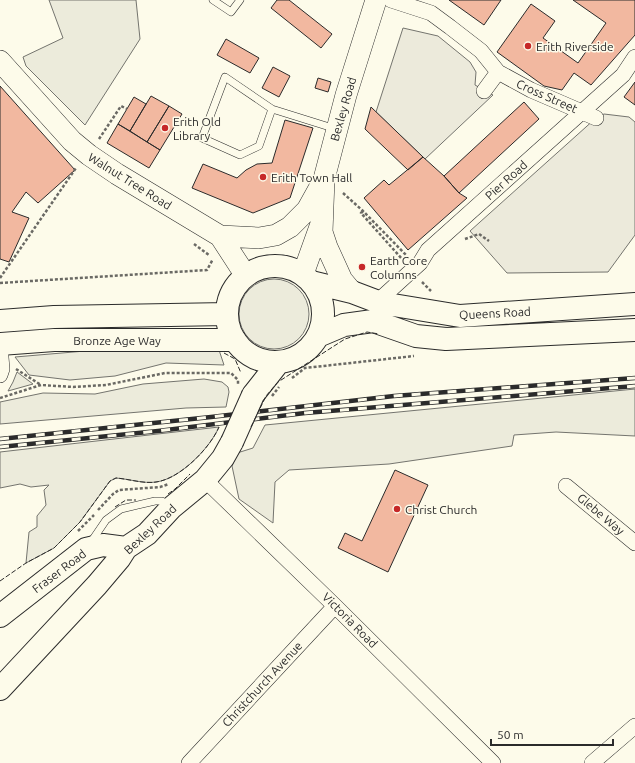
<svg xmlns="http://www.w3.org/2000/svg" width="635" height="763" viewBox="0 0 635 763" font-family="Ubuntu,sans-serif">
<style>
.green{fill:#ecebdb;stroke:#74746e}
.parking{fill:#eceadb;stroke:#74746e}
.building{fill:#f2b8a0;stroke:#2b2b2b}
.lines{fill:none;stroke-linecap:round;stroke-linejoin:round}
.lane-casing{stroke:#2b2b2b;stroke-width:8}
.street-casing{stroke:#2b2b2b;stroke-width:16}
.secondary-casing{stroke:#2b2b2b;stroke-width:22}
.primary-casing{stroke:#2b2b2b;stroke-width:24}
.path{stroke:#6a6964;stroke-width:2.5;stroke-dasharray:3 2;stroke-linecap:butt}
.lane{stroke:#fdfbea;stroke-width:7}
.street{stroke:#fdfbea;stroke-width:15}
.secondary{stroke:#fdfbea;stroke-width:21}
.primary{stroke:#fdfbea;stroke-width:22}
.rail-casing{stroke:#2b2b2b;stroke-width:4.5}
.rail{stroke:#fdfbea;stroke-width:3;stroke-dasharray:9;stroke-linecap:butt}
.primary-bridge-casing{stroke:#2b2b2b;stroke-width:24;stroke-linecap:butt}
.path-bridge{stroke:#6a6964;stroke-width:2.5;stroke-dasharray:3 2;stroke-linecap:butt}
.primary-bridge{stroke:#fdfbea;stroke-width:22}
.fence{stroke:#2b2b2b;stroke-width:1;stroke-dasharray:5 2;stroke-linecap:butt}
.poi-dot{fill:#c62828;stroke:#fdfbea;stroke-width:1.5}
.labels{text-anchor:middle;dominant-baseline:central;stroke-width:3;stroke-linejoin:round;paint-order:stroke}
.poi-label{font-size:12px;fill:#2b2b2b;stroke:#fdfbea;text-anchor:start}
.street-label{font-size:12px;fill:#2b2b2b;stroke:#fdfbea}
</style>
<rect width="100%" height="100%" fill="#fdfbea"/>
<path class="green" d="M49 0H136L140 39 85 125 26 66 23 57 63 38Z
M239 314a35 35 0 1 1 70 0a35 35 0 1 1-70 0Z
M97 350H219L224 365 166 363 115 376 70 380 29 375 15 357Z
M17 372 33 384 8 391 13 382Z
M204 379 222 382 228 387 229 392 226 407 186 408 0 424V402L43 393 95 394 143 384Z
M635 389V436L556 432 514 435 512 446 389 464 289 470 275 482 273 523 239 499 232 466 237 453 253 448 265 425Z
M219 427C210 448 180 479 156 482 144 484 129 479 116 478L110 481 80 522 54 548 26 563 29 532 37 527V516L46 505 44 490 49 485 31 487 20 484 0 488V452Z"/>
<path class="parking" d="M403 28 438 36 470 62 476 72 475 85 493 95 425 159 376 112Z
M604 114 629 117 635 122V235L608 272 507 273 470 231 596 118Z"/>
<path class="building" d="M277 0H289L332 34 321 48 271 8Z
M449 0H501L484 25Z
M573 0H635V35L591 85 574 73 562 90 544 86 497 52 531 4 555 21 543 38 578 63 606 23Z
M226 39 259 58 250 73 217 55Z
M273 67 290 76 279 97 262 88Z
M318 78 331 82 328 92 315 88Z
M635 82V105L624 97Z
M0 86 75 170 38 203 26 192 12 212 29 218 9 262 0 259Z
M151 96 169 106 147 142 130 131Z
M134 97 146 104 130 131 118 124Z
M524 102 539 119 459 193 444 176Z
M169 106 182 114 160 150 147 142Z
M371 107 423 157 408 170 365 129Z
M285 120 313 128 290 198 253 213 192 188 203 164 237 178 246 170 257 164 272 163Z
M118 124 160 150 149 168 107 143Z
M423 157 444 176 459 193 467 198 408 250 364 198 384 180 389 185Z
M395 470 428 485 388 572 338 548 345 533 362 541Z"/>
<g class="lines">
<defs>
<path id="lane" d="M213 0 231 12 240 0
M272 109 259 146 240 155 202 138 225 77 272 109 336 129
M91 542 106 520 121 509 155 501H162L168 506"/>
<path id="street" d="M391 0 431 13 450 27 481 51 498 72 531 90 596 118
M484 91 498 72
M377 302 420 263 428 250 623 75 635 57
M0 346 2 369 0 375
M205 480 335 606 493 763
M566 486 635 543
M189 763 335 606
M592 763 635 726"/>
<path id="secondary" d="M0 61 72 141 89 155 117 174 220 236 246 276
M220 236 259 238 276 235 290 227 307 210 322 183
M303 274 322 221
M352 292 342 280 327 247 322 232 324 179 346 95 376 0"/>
<path id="primary" d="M227 314a48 48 0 1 1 96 0a48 48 0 1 1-96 0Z
M311 282 352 292 381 303 460 316 635 304
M0 321 54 317 227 314
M318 336 344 325 373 321 416 336 446 339 635 330
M0 344 54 340H235
M253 395 279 362
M0 616 86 549 103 545 126 548
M0 689 97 585 119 559 126 548 147 534 171 508 205 480 223 458 232 442"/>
</defs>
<use href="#lane" class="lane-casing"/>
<use href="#street" class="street-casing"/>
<use href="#secondary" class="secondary-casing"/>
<use href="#primary" class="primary-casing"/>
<path class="path" d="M99 139 121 106 127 109
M343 193 363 211 406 255
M363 211 361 213 402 259
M465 239 479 234 489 241
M194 244 209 255
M0 278 76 168
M422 282 431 291
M0 283 207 270 213 259
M16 369 41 385
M292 378 305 368 414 356
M0 398 41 385 73 387 106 385 165 373H231L238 380V384
M98 510 113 494 119 490 160 487 169 484
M78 531 94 515"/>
<use href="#lane" class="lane"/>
<use href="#street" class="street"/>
<use href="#secondary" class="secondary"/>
<use href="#primary" class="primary"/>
<defs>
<path id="rail" d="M0 439 211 417 394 396 635 378
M0 447 158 431 305 413 635 386"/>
</defs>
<use href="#rail" class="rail-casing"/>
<use href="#rail" class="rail"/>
<defs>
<path id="primary-bridge" d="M232 442 253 395"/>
</defs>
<use href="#primary-bridge" class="primary-bridge-casing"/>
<path class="path-bridge" d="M272 396 279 387"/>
<use href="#primary-bridge" class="primary-bridge"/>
<path class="fence" d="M224 353 235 359 241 373
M251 427 266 396 278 382 345 339 367 332 379 334
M168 494 175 489 190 474
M115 507 126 500H136
M0 581 26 563 54 548 80 522 110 481 116 478C129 479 144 484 156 482 180 479 210 448 219 427"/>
</g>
<g class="poi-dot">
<circle cx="528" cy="46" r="4"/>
<circle cx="165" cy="128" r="4"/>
<circle cx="263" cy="177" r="4"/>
<circle cx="362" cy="267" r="4"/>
<circle cx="397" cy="509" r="4"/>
</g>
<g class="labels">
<g class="poi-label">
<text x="536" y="46">Erith Riverside</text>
<text x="173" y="121">Erith Old<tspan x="173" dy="14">Library</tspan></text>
<text x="271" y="177">Erith Town Hall</text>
<text x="370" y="260">Earth Core<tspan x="370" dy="14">Columns</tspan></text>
<text x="405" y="509">Christ Church</text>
</g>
<g class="street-label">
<text transform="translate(547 96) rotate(24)">Cross Street</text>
<text transform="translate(343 109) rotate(-74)">Bexley Road</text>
<text transform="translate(506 180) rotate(-42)">Pier Road</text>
<text transform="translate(130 181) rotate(32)">Walnut Tree Road</text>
<text transform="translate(495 313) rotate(-3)">Queens Road</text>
<text x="117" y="340">Bronze Age Way</text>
<text transform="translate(601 514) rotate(40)">Glebe Way</text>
<text transform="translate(150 529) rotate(-43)">Bexley Road</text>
<text transform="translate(59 571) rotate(-37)">Fraser Road</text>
<text transform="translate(350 620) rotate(45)">Victoria Road</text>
<text transform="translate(262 684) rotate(-47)">Christchurch Avenue</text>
</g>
</g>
<path d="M491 739v6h122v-6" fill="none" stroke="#2b2b2b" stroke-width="2"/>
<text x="497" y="739" font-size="12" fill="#2b2b2b" stroke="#fdfbea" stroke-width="3" paint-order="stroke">50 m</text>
</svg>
